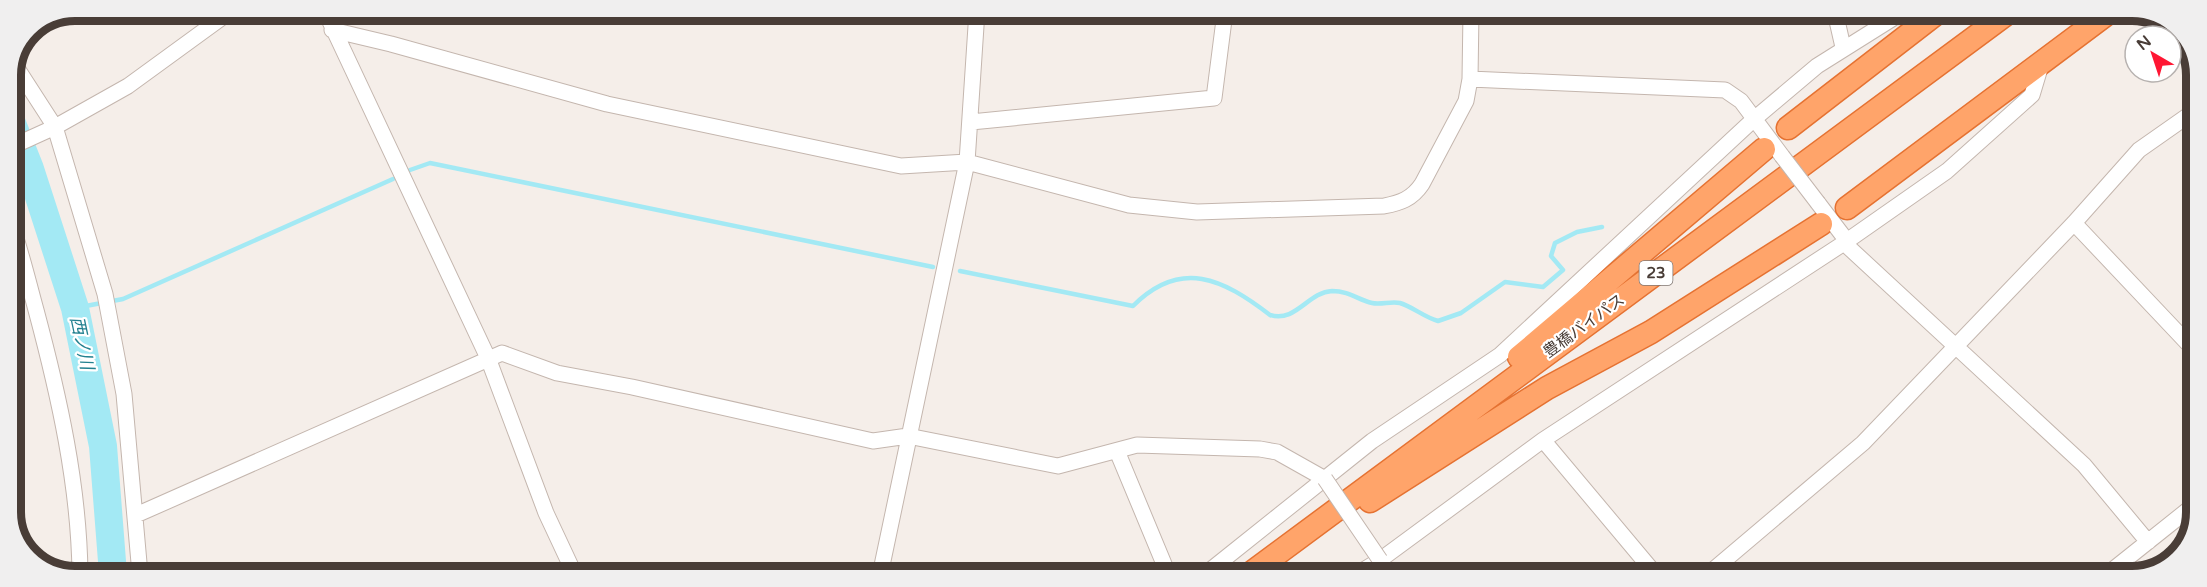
<svg xmlns="http://www.w3.org/2000/svg" width="2207" height="587" viewBox="0 0 2207 587" font-family="'Varela Round','Noto Sans JP',sans-serif">
<style>
.lines{fill:none;stroke-linecap:round;stroke-linejoin:round}
.stream{stroke:#a3e9f4;stroke-width:4.5}
.river{stroke:#a3e9f4;stroke-width:28}
.minor-casing{stroke:#c4b6ae;stroke-width:17}
.highway-casing{stroke:#e57232;stroke-width:25}
.minor{stroke:#fff;stroke-width:15}
.highway{stroke:#ffa46a;stroke-width:22}
.minor-bridge-casing{stroke:#c4b6ae;stroke-width:17;stroke-linecap:butt}
.minor-bridge{stroke:#fff;stroke-width:15}
.labels{text-anchor:middle;dominant-baseline:central;stroke-width:4.5;stroke-linejoin:round;paint-order:stroke}
.shield{fill:#fff;stroke:#807773;stroke-width:1.5}
.shield-label{font-size:15px;font-weight:bold;fill:#493d37}
.street-label{font-size:16px;fill:#493d37;stroke:#fff}
.water-label{font-size:18px;font-style:italic;fill:#238190;stroke:#fff}
.rim{fill:none;stroke:#493d37;stroke-width:8}
</style>
<rect width="100%" height="100%" fill="#f5eee9"/>
<g class="lines">
<path class="stream" d="M2157 32 2160 36
M2171 49 2196 77
M410 170 430 163 933 267
M960 271 1133 306C1181 258 1223 279 1270 315 1296 323 1308 292 1332 291 1350 291 1358 300 1372 303 1381 305 1391 301 1400 303 1413 307 1424 317 1438 321L1461 313 1505 282 1543 287 1563 270 1551 256 1555 243 1577 232 1602 227
M75 308 123 299 393 179"/>
<path class="river" d="M11 121 30 169 75 308 103 446 113 574"/>
<defs>
<path id="minor" d="M325 11 488 358 546 513 575 575
M1835 12 1843 47
M332 30 391 44 607 104 901 166 967 162 1129 205 1197 212 1384 206C1400 203 1412 199 1422 184L1466 101 1470 79 1471 12
M15 65 55 127 105 294 124 394 140 574
M1470 79 1725 90 1741 101 1782 156
M971 122 1214 98 1225 12
M11 147 55 127 128 86 231 11
M1818 203 1847 241
M11 223C21 251 28 281 36 310 59 396 79 485 80 574
M2074 223 2195 351
M1844 243 2084 465 2148 542
M1543 440 1657 576
M1117 451 1169 576
M136 515 502 353 557 373 632 387 873 441 908 436 1058 466 1137 445 1260 449 1277 452 1325 479
M1380 560 1393 576
M880 575 967 162 977 11
M1203 576 1372 441 1500 355 1753 120 1817 66 1895 17 1933 13
M1354 576 1380 560 1543 440 1844 243 1947 171 2032 95 2041 65
M1706 576 1863 443 2074 223 2139 150 2196 110
M2105 576 2194 505"/>
<path id="highway" d="M1788 128 1938 12
M1847 208 2108 13
M1519 357 1764 149
M1370 501 1547 388 1651 332 1821 224
M1247 576 2009 12"/>
</defs>
<use href="#minor" class="minor-casing"/>
<use href="#highway" class="highway-casing"/>
<use href="#minor" class="minor"/>
<use href="#highway" class="highway"/>
<defs>
<path id="minor-bridge" d="M1782 156 1818 203
M1325 479 1380 560"/>
</defs>
<use href="#minor-bridge" class="minor-bridge-casing"/>
<use href="#minor-bridge" class="minor-bridge"/>
</g>
<g class="labels">
<rect class="shield" x="1639.5" y="261" width="33" height="24" rx="4.5"/>
<g class="shield-label">
<text x="1656" y="273">23</text>
</g>
<g class="street-label">
<text transform="translate(1584 326) rotate(-36)">豊橋バイパス</text>
</g>
<g class="water-label">
<text transform="translate(82 343) rotate(78)">西ノ川</text>
</g>
</g>
<path d="M0 0H2207V587H0ZM75 21H2132A54 54 0 0 1 2186 75V512A54 54 0 0 1 2132 566H75A54 54 0 0 1 21 512V75A54 54 0 0 1 75 21Z" fill="#f0efef" fill-rule="evenodd"/>
<path class="rim" d="M75 21H2132A54 54 0 0 1 2186 75V512A54 54 0 0 1 2132 566H75A54 54 0 0 1 21 512V75A54 54 0 0 1 75 21Z"/>
<g transform="translate(2153 54) rotate(321)"><circle r="28" fill="#ffffff" stroke="#b6b1af" stroke-width="1.5"/>
<path d="M0-4.5L10 22L0 15L-10 22Z" fill="#ff1633"/>
<text y="-9" font-size="16" font-weight="bold" text-anchor="middle" fill="#493d37">N</text>
</g>
</svg>
